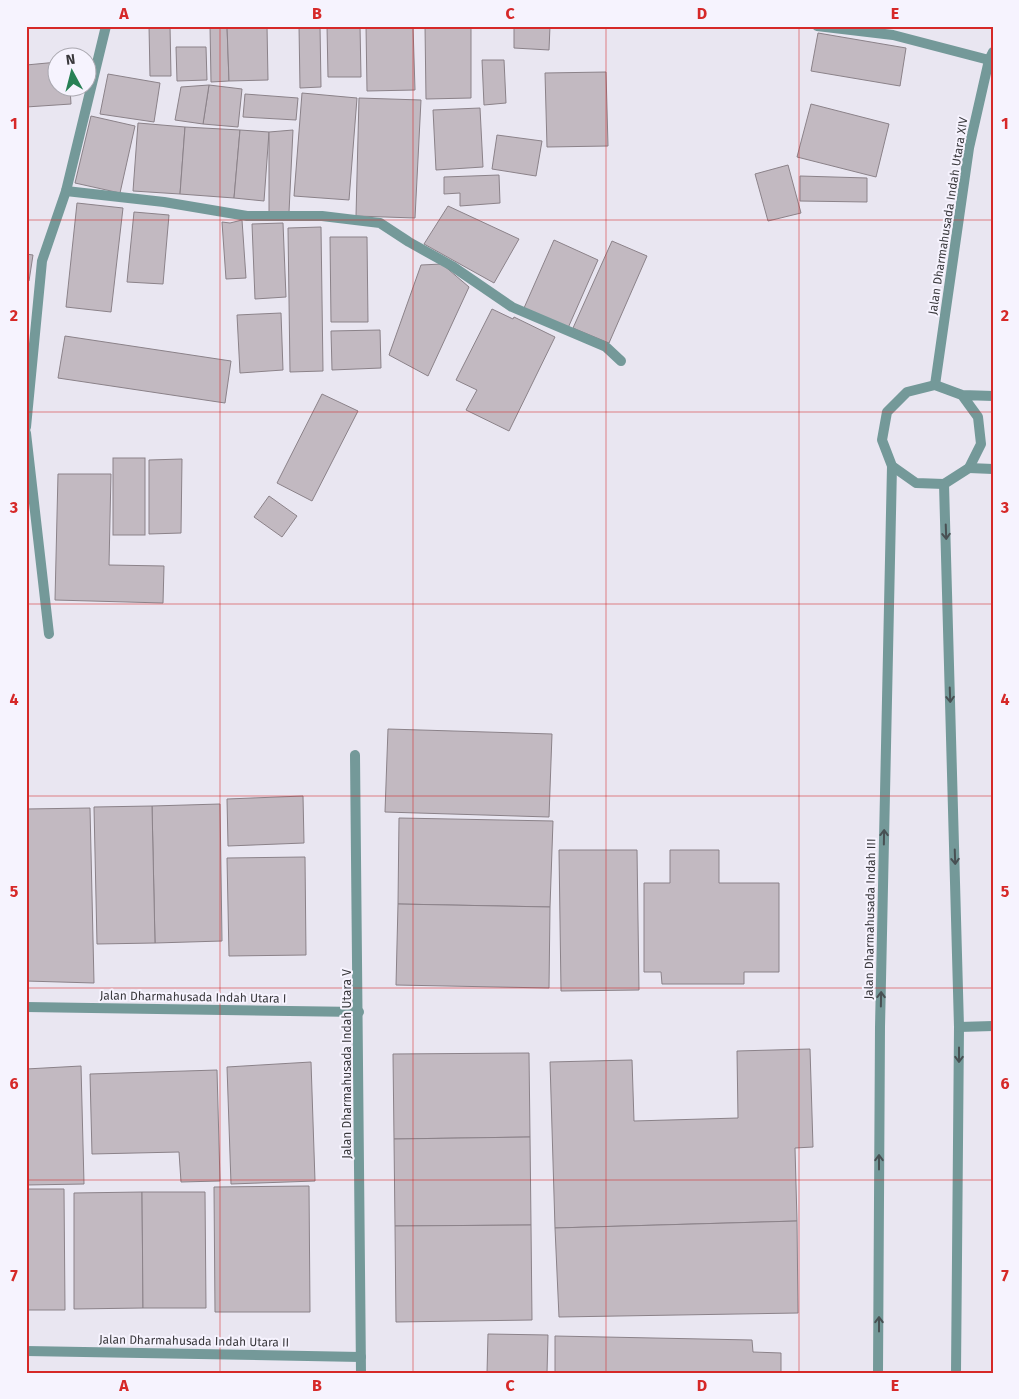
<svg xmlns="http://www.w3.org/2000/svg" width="1019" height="1399" font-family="'Fira Sans',sans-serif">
  <rect width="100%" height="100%" fill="#e9e6f1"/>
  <!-- building -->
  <g fill="#c2b9c1" stroke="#8b8289">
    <polygon points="149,26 170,26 171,76 150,76"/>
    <polygon points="210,26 227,26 229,81 211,82"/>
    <polygon points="227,26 267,26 268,80 229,81"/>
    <polygon points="299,26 320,26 321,87 300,88"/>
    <polygon points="327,26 360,26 361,77 328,77"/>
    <polygon points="366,26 413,26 415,90 367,91"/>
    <polygon points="425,26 471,26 471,98 426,99"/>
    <polygon points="514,26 550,26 549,50 514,48"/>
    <polygon points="818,33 906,48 900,86 811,71"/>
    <polygon points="176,47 206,47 207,80 177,81"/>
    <polygon points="482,60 504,60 506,103 484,105"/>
    <polygon points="58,62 58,88 70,88 71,104 26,107 26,65"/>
    <polygon points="606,72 608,146 547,147 545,73"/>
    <polygon points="108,74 160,83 154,122 100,114"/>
    <polygon points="209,85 242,89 238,127 203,124"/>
    <polygon points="209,85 203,124 175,120 181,87"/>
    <polygon points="302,93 357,98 349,200 294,196"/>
    <polygon points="245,94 298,98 296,120 243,117"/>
    <polygon points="359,98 421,100 415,218 356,216"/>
    <polygon points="811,104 889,124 876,177 797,157"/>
    <polygon points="480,108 483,167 436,170 433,110"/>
    <polygon points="91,116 135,126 120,193 75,183"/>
    <polygon points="138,123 185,127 180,194 133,191"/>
    <polygon points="185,127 240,130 234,198 180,194"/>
    <polygon points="240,130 269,132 264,201 234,198"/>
    <polygon points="293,130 289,212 269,212 269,132"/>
    <polygon points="497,135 542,141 536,176 492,169"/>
    <polygon points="788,165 801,213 768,221 755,174"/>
    <polygon points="499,175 500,203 460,206 460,193 444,194 444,177"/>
    <polygon points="800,176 867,178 867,202 800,201"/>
    <polygon points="77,203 123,208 111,312 66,307"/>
    <polygon points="448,206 519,239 494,283 424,244"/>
    <polygon points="134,212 169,215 163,284 127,282"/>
    <polygon points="242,220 246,278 226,279 222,222 230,223"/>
    <polygon points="283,223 286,297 255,299 252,224"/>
    <polygon points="321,227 323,371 290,372 288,228"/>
    <polygon points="330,237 367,237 368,322 331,322"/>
    <polygon points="554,240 598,260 568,328 524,308"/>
    <polygon points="612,241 647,256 609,343 573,328"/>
    <polygon points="26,254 33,255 29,281 26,281"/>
    <polygon points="442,264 469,287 428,376 389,355 421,265"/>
    <polygon points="492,309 513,319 514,317 555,337 509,431 466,410 477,390 456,380"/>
    <polygon points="281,313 283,370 240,373 237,315"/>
    <polygon points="380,330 381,368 332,370 331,331"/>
    <polygon points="65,336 231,361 225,403 58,378"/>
    <polygon points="322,394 358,411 312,501 277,483"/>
    <rect x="113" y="458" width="32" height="77"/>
    <polygon points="182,459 181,533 149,534 149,460"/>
    <polygon points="58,474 111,474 109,565 164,566 163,603 55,600"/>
    <polygon points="269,496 297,516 282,537 254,517"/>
    <polygon points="388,729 552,734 549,817 385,812"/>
    <polygon points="303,796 304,843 228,846 227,799"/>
    <polygon points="220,804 222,941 155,943 152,806"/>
    <polygon points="152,806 155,943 97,944 94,807"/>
    <polygon points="90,808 94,983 26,981 26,809"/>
    <polygon points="399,818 553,821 550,907 398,904"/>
    <polygon points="559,850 637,850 639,990 561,991"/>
    <polygon points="670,850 719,850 719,883 779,883 779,972 744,972 744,984 662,984 661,972 644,972 644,883 670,883"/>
    <polygon points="305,857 306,955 229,956 227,858"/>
    <polygon points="398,904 550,907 549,988 396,985"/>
    <polygon points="810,1049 813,1147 795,1148 797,1221 555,1228 550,1062 632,1060 634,1121 738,1118 737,1051"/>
    <polygon points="529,1053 530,1137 394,1139 393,1054"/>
    <polygon points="311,1062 315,1181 231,1184 227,1067"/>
    <polygon points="81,1066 84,1184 26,1185 26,1069"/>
    <polygon points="217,1070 220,1181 181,1182 179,1152 92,1154 90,1074"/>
    <polygon points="530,1137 531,1225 395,1226 394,1139"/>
    <polygon points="309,1186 310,1312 215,1312 214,1187"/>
    <polygon points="26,1189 64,1189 65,1310 26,1310"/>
    <polygon points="142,1192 143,1308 74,1309 74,1193"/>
    <polygon points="142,1192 205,1192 206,1308 143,1308"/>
    <polygon points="797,1221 798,1313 559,1317 555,1228"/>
    <polygon points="531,1225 532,1320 396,1322 395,1226"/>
    <polygon points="488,1334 548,1335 547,1373 487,1373"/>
    <polygon points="555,1336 752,1340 753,1352 781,1353 781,1373 555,1373"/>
  </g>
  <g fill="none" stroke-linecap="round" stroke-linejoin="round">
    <!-- street -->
    <g stroke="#749999" stroke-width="10">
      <polyline points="817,26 893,35 989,60"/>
      <polyline points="66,191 164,202 247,216 322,216 380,223 409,242 452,266 512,307 606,347 621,361"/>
      <polyline points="935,385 969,148 989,60 993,52"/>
      <polyline points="962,395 978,417 981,444 969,468 944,484 916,483 892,466 882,440 887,412 907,392 935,385 962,395 993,396"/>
      <polyline points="26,427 42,261 66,191 106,26"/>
      <polyline points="26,433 49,634"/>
      <polyline points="969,468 993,469"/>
      <polyline points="944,484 959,1027 956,1373"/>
      <polyline points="355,755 361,1373"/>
      <polyline points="26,1007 359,1012"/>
      <polyline points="959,1027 993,1026"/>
      <polyline points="26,1351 361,1357"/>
      <polyline points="878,1373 880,1027 892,466"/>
    </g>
  </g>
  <!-- one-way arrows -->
  <defs><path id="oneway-shaft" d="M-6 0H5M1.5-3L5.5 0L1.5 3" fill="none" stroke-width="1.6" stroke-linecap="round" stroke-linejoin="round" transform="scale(1.25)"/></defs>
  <g stroke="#485053">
    <use href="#oneway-shaft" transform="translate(946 532) rotate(88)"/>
    <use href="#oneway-shaft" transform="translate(950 695) rotate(88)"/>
    <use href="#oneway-shaft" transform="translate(884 837) rotate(-89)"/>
    <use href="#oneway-shaft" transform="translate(955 857) rotate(88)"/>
    <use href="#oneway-shaft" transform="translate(881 999) rotate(-89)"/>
    <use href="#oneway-shaft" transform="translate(959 1055) rotate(90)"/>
    <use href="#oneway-shaft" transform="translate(879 1162) rotate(-90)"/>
    <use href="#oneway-shaft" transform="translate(879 1324) rotate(-90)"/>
  </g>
  <!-- grid -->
  <path fill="none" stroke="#d62828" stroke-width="1" stroke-opacity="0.55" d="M 220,26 L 220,1373M 413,26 L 413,1373M 606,26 L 606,1373M 799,26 L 799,1373M 26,220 L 993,220M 26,412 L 993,412M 26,604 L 993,604M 26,796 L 993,796M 26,988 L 993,988M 26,1180 L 993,1180"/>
  <g text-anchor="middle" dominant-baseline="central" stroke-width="4" stroke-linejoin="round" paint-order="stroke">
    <!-- street labels -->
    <g font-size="12" fill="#39383c" stroke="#f6f3fe">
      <text transform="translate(948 216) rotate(-81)">Jalan Dharmahusada Indah Utara XIV</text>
      <text transform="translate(870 919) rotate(-89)">Jalan Dharmahusada Indah III</text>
      <text transform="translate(193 997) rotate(1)">Jalan Dharmahusada Indah Utara I</text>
      <text transform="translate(347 1064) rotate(-90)">Jalan Dharmahusada Indah Utara V</text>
      <text transform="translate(194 1341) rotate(1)">Jalan Dharmahusada Indah Utara II</text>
    </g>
  </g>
  <!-- border -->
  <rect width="1019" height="1399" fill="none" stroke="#f6f3fe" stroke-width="55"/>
  <!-- north arrow -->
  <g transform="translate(72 72) rotate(353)"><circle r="24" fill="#f6f3fe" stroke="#aaa8b0"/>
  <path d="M0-4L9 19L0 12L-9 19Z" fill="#278055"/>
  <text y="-8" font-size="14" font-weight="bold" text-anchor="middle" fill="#39383c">N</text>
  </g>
  <rect x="28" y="28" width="964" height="1344" fill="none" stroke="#d62828" stroke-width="2"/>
  <g font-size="16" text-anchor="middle" font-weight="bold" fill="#d62828">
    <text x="124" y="19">A</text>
    <text x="317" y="19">B</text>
    <text x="510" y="19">C</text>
    <text x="702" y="19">D</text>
    <text x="895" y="19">E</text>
    <text x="14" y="129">1</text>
    <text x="1005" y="129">1</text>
    <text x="14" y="321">2</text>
    <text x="1005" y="321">2</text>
    <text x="14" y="513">3</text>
    <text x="1005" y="513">3</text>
    <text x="14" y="705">4</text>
    <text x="1005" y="705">4</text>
    <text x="14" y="897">5</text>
    <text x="1005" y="897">5</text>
    <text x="14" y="1089">6</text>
    <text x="1005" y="1089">6</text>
    <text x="14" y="1281">7</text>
    <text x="1005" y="1281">7</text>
    <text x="124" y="1391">A</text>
    <text x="317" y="1391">B</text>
    <text x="510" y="1391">C</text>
    <text x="702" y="1391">D</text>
    <text x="895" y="1391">E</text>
  </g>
</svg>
